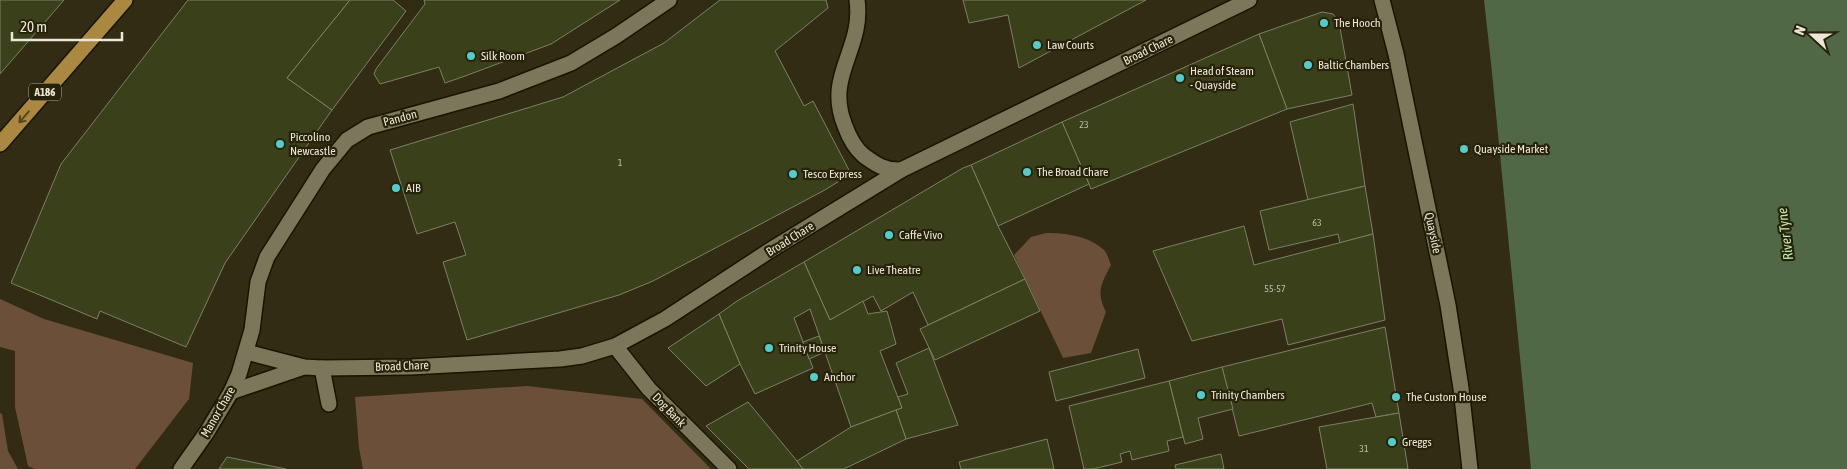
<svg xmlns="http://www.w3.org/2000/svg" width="1847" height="469" font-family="'Asap Condensed',sans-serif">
  <rect width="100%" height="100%" fill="#312c13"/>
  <!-- green -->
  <g fill="#6c4f38">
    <path d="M 1046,233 C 1066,233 1089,236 1104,250 C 1108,254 1109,261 1111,265 C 1101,284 1096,292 1106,312 L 1091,353 L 1063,358 L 1014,255 L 1031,237 Z"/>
    <polygon points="0,299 44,319 193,363 189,399 135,469 35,469 28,466 15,407 15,351 0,347"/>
    <polygon points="527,386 642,399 711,469 363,469 359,448 355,397"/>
    <polygon points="0,413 2,414 8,451 18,469 0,469"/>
  </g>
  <!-- water -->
  <polygon fill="#506846" points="1484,0 1847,0 1847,469 1531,469 1491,63"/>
  <!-- building -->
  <g fill="#3a411a" stroke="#7c8166">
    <polygon points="0,0 64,0 0,74"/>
    <polygon points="188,0 350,0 287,78 332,110 225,263 186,347 100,311 97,319 11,283 61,164"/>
    <polygon points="350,0 393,0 406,11 332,110 287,78"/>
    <polygon points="424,0 620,0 551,44 465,76 445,83 439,67 380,84 374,74 376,69 425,4"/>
    <polygon points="720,0 826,0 828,8 775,51 804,106 813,101 851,174 823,191 653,281 619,295 467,340 443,262 466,255 455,222 417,234 390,150 563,97 664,43"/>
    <polygon points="963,0 1146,0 1019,68 1008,15 969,23"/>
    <polygon points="1322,12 1333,14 1339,22 1352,95 1287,109 1259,34"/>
    <polygon points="1259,34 1287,109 1091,189 1062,122"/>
    <polygon points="1353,104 1365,186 1308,200 1290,122"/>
    <polygon points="1062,122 1089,184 998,226 971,165"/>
    <polygon points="971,165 998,226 1025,279 928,325 913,292 881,311 873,296 830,320 804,262 963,168"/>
    <polygon points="1365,186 1373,234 1340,243 1338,234 1269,250 1260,211"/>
    <polygon points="1244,226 1254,265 1373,234 1385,320 1288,345 1282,319 1192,341 1153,251"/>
    <polygon points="804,262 830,320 863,301 868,314 887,311 896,344 880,351 902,408 851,427 810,309 794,318 813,368 755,394 740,364 719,314 737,301"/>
    <polygon points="1025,279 1040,311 935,360 920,329"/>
    <polygon points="719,314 740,364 706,386 668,348"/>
    <polygon points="1385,327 1399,413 1376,417 1372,403 1239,436 1222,367"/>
    <polygon points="819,336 825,352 809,359 803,342"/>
    <polygon points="929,348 958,425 906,439 896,410 902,408 898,397 908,394 896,363"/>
    <polygon points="1138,349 1145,378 1056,401 1049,372"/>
    <polygon points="1222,367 1233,409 1198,418 1203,439 1185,444 1169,381"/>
    <polygon points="1169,381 1183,437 1167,441 1169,451 1132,460 1130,451 1120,454 1122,462 1093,469 1084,469 1069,406"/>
    <polygon points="748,402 797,461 803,469 749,469 706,426"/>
    <polygon points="896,410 906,439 844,469 803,469 797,461 851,427"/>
    <polygon points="1399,413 1408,469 1327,469 1319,427"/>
    <polygon points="1047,439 1054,469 961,469 959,462"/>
    <polygon points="1221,454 1224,469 1176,469 1175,465"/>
    <polygon points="227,457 286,469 219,469"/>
  </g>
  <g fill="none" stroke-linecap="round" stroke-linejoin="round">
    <defs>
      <g id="street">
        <path d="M 857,0 C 864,50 824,75 845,126 C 849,137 854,147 863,155 C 875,164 885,171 901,170"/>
        <polyline points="615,346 649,389 729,469"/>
        <polyline points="246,352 304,367 322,368 410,367 560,359 582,356 615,346 665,319 769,251 901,170 1249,0"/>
        <polyline points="322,368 329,404"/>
        <polyline points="231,392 304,367"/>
        <polyline points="181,469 207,432 231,392 239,374 252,330 258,282 267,257 323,169 347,140 368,127 499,91 571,63 616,36 669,0"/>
      </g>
      <polyline id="secondary" points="1382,0 1396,54 1448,305 1461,388 1470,469"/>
      <polyline id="primary" points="0,144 125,0"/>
    </defs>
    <!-- street casing -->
    <use href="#street" stroke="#191400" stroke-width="18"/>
    <!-- secondary casing -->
    <use href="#secondary" stroke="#191400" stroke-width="18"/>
    <!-- primary casing -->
    <use href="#primary" stroke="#191400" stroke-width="18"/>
    <!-- street -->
    <use href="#street" stroke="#7c775b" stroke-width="15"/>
    <!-- secondary -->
    <use href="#secondary" stroke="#7c775b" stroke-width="15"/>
    <!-- primary -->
    <use href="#primary" stroke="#aa883f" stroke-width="15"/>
  </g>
  <!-- one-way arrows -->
  <defs><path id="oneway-shaft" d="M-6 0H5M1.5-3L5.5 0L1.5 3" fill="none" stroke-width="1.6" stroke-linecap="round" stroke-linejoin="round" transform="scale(1.25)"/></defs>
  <use stroke="#55461c" href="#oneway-shaft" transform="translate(24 117) rotate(131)"/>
  <!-- markers -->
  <g fill="#53cdcb" stroke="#272209" stroke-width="2">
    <circle cx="1324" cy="23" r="5"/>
    <circle cx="1037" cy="45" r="5"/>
    <circle cx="471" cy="56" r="5"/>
    <circle cx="1308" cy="65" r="5"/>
    <circle cx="1180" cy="78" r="5"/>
    <circle cx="280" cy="144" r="5"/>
    <circle cx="1464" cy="149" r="5"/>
    <circle cx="1027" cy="172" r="5"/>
    <circle cx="793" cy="174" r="5"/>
    <circle cx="396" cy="188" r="5"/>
    <circle cx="889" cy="235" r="5"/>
    <circle cx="857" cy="270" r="5"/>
    <circle cx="769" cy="348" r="5"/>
    <circle cx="814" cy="377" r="5"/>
    <circle cx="1201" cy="395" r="5"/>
    <circle cx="1396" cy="397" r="5"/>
    <circle cx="1392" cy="442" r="5"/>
  </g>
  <g text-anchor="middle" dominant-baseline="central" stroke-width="4.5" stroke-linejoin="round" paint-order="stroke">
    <!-- number labels -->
    <g font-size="10" fill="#bebea8">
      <text x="1084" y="124">23</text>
      <text x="620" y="162">1</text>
      <text x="1317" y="222">63</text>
      <text x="1275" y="288">55-57</text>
      <text x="1364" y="448">31</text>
    </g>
    <!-- shield labels -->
    <rect fill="#272209" stroke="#b0ac9a" stroke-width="1" x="29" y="83.5" width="32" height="17" rx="4"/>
    <g font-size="11" font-weight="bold" fill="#eae7d8">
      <text x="45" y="92">A186</text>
    </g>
    <!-- poi labels -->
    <g font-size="12" fill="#eae7d8" stroke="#272209" text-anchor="start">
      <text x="1334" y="23">The Hooch</text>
      <text x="1047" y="45">Law Courts</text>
      <text x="481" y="56">Silk Room</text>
      <text x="1318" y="65">Baltic Chambers</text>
      <text x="1190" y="71">Head of Steam<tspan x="1190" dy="14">- Quayside</tspan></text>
      <text x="290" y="137">Piccolino<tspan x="290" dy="14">Newcastle</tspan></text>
      <text x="1474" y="149">Quayside Market</text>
      <text x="1037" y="172">The Broad Chare</text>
      <text x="803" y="174">Tesco Express</text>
      <text x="406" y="188">AIB</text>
      <text x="899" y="235">Caffe Vivo</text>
      <text x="867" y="270">Live Theatre</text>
      <text x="779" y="348">Trinity House</text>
      <text x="824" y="377">Anchor</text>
      <text x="1211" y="395">Trinity Chambers</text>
      <text x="1406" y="397">The Custom House</text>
      <text x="1402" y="442">Greggs</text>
    </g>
    <!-- street labels -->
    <g font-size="12" fill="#eae7d8" stroke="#272209">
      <text transform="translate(1148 50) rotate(-26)">Broad Chare</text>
      <text transform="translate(400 118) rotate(-15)">Pandon</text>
      <text transform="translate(1433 233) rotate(78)">Quayside</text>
      <text transform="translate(790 239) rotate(-32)">Broad Chare</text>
      <text transform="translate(402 366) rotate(-2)">Broad Chare</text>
      <text transform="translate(669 410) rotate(46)">Dog Bank</text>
      <text transform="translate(218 412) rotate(-60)">Manor Chare</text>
    </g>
    <!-- water labels -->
    <g font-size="14" font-style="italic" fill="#bde6ac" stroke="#272209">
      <text transform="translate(1785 234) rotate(-97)">River Tyne</text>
    </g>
  </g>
  <!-- north arrow -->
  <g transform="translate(1812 35) rotate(291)" stroke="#272209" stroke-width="4" paint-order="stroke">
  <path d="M0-4L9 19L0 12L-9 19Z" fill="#eae7d8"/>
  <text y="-8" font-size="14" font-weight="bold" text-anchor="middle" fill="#eae7d8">N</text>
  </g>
  <!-- scale -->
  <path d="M12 32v8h110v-8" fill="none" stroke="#eae7d8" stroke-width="2.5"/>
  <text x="20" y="32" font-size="15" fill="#eae7d8" stroke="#272209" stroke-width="4" paint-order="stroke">20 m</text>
</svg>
